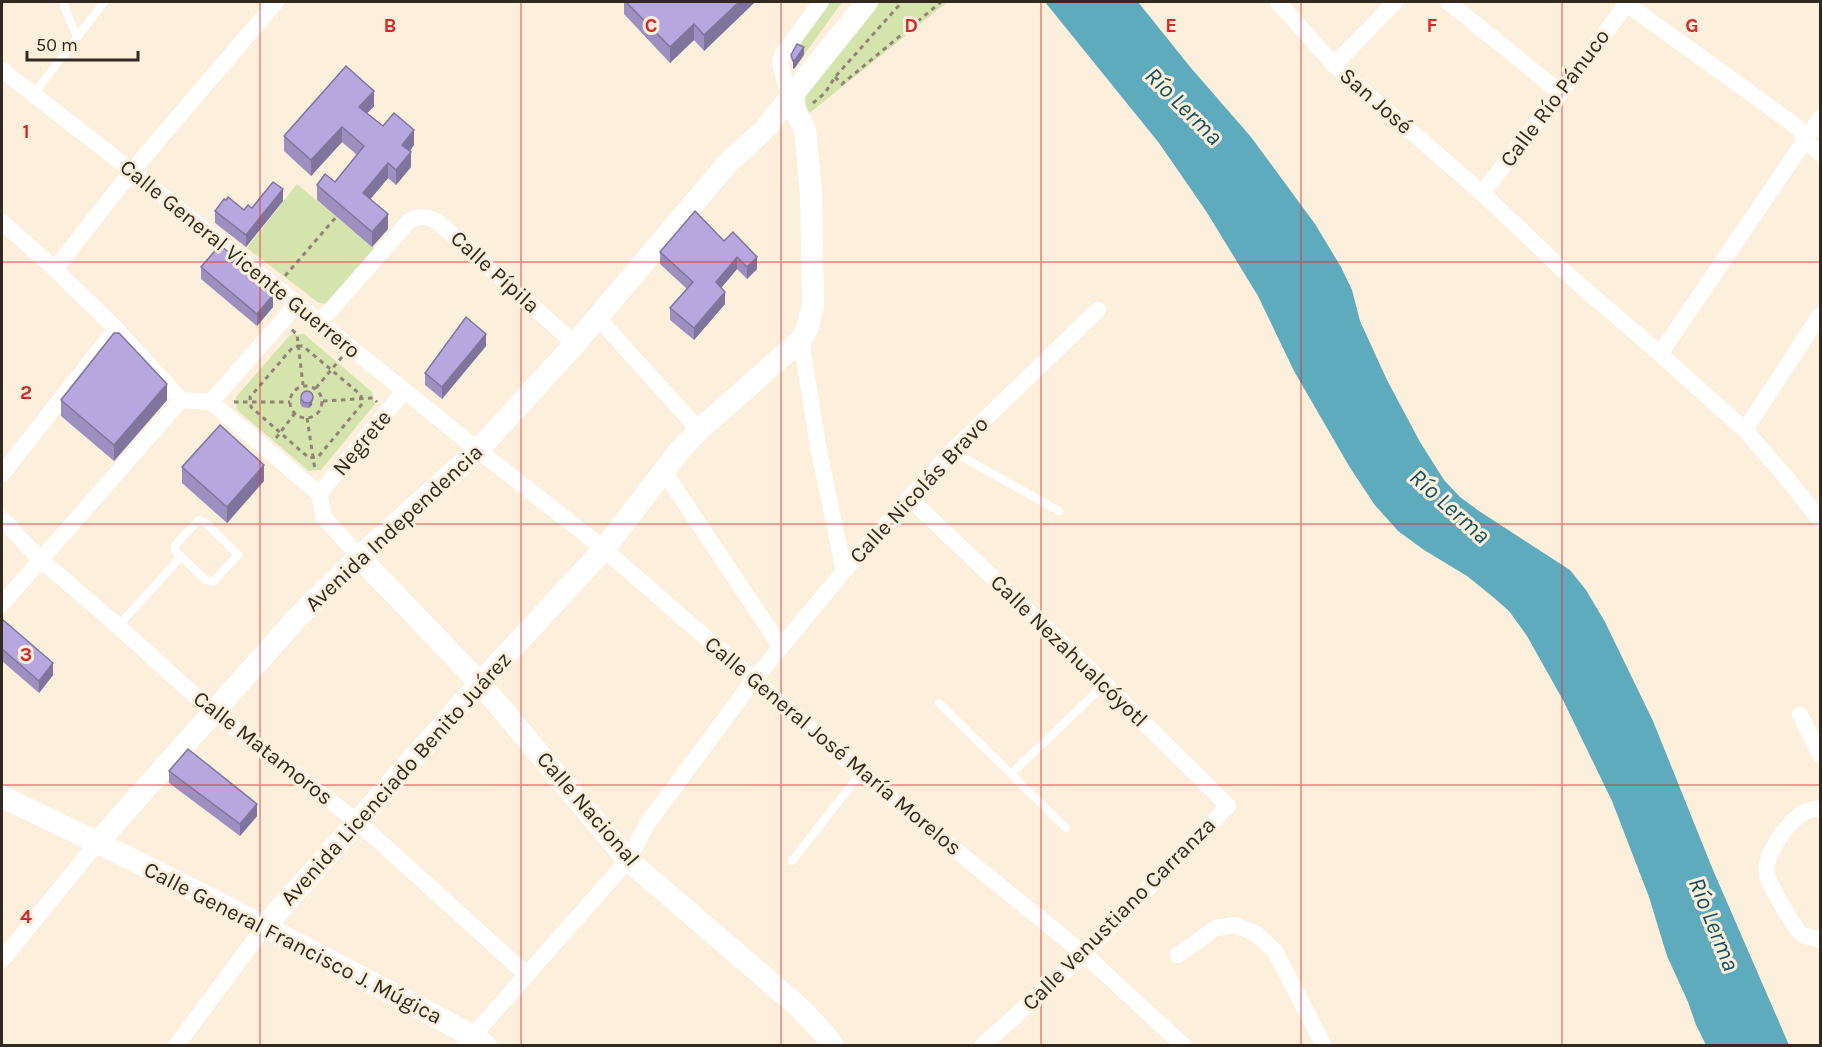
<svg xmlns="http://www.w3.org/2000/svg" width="1822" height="1047" font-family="Karla,sans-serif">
  <rect width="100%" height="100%" fill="#fcefdc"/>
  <!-- green -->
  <g fill="#d5e3ad">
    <polygon points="828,2 842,2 804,55 791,49"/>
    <polygon points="871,2 953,2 946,3 807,115 805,93"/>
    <polygon points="297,184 352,230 357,230 361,237 375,249 327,304 319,303 247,248"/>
    <polygon points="304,334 372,392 375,404 321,470 309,471 237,410 236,397 290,335"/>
  </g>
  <!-- water -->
  <polygon fill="#5fabbe" points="1045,2 1138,2 1191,68 1251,137 1315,224 1341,267 1352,290 1360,321 1387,380 1420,442 1444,480 1460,497 1479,511 1570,570 1586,590 1605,622 1653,721 1713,870 1789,1045 1706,1045 1696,1025 1688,1002 1667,956 1649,897 1612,801 1564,702 1527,636 1509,611 1493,597 1467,576 1424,550 1398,531 1374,504 1349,466 1294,371 1258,296 1206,211 1159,143"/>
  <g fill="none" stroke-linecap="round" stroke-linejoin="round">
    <!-- path -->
    <g stroke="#8f8475" stroke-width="3" stroke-dasharray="4.5 4.5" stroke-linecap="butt">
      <polyline points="835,77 842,84 941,2"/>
      <polyline points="813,103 825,93 835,77 902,2"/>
      <polyline points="285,276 337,216"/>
      <polyline points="292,330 297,334 303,385"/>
      <polygon points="298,346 303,346 361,395 362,404 318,457 309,458 251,407 250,397 293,347"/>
      <circle cx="306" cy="402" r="16"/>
      <polyline points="316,388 342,357"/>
      <polyline points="323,401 373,398 377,402"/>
      <polyline points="234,402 290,402"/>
      <polyline points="307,418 315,470"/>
      <polyline points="276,438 295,413"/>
    </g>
    <!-- lane -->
    <g stroke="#fff" stroke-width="8">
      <polyline points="64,2 64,6 77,37"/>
      <polyline points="33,95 104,2"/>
      <polyline points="952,451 1059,511"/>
      <polygon points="199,520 206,523 238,555 213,582 206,580 175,551 175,545"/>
      <polyline points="118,626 180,558"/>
      <polyline points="939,703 1011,774 1105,684"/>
      <polyline points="1011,774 1066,828"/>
      <polyline points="792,861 861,773"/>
    </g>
    <!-- street -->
    <g stroke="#fff" stroke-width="16">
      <polyline points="1278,2 1334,65 1482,193 1565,272 1660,354 1745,430 1785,476 1820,520"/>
      <polyline points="1448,2 1561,93"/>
      <polyline points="1624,2 1796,126 1801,132 1805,141 1820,153"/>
      <polyline points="1334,65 1395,2"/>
      <polyline points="2,70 132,171 478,450 604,549 861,773 1084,954 1184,1046"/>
      <polyline points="790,99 780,63 782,55 821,2"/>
      <polyline points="1482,193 1561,93 1628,2"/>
      <polyline points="2,222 55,269 116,329 181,400"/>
      <polyline points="55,269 132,171 276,2"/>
      <polyline points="597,317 699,430"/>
      <path d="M 320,322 L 409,221 C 420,215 426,216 438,222 L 575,344"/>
      <polyline points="801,340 818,446 844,571"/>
      <polyline points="1660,354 1820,118"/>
      <polyline points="181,400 211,402 310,486 319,494 324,517 359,557"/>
      <polyline points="211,402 297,304"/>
      <polyline points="1745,430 1820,315"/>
      <polyline points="663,470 781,647"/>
      <polyline points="2,474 116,329"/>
      <polyline points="319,494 404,391"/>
      <polyline points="909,498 1105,684 1228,806 1084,954 982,1046"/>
      <polyline points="2,519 40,559 118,626 213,712 358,822 527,975"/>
      <polyline points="2,604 181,400"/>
      <polyline points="1800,715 1820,755"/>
      <path d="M 1820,808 C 1815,809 1807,810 1803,813 C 1787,823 1763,856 1767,875 C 1770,885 1795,931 1803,935 C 1808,937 1815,938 1820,940"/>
      <polyline points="1178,955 1216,928 1234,925 1255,933 1275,951 1324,1046"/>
      <polyline points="2,960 98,842"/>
      <polyline points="176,1046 265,926"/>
      <polyline points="464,1046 628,860 647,824 753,681 844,571 952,451 1098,310"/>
    </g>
    <!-- secondary -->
    <g stroke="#fff" stroke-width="22">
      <polyline points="359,557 480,683 628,860 800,1008 827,1037 833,1046"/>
      <path d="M 2,797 C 161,871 317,954 473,1036 L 486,1046"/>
      <polyline points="98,842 298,617 359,557 478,450 575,344 727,164 765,129 867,2"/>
      <polyline points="265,926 480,683 604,549 680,450 699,430 801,340 807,329 813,305 811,192 805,130 790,99"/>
    </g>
  </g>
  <!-- wall -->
  <g fill="#9d90c0">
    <polygon points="624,2 755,2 704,51 694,40 670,63 624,14"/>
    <polygon points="374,106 367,113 383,126 414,145 410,151 411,167 396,185 388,178 370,199 388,229 372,247 317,200 317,185 335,182 357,155 342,142 311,176 284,151 284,136"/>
    <polygon points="283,201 246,247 215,223 215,211 244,210"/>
    <polygon points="724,241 757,269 747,279 737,269 721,288 725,304 694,340 670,320 670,308 687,289 660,264 660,252"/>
    <polygon points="201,267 273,307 257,326 201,279"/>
    <polygon points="486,346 442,399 425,385 425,373"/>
    <polygon points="300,399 312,405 309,408 302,407 300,403"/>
    <polygon points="61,400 167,400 114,461 61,416"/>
    <polygon points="182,467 264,481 227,523 182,483"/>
    <polygon points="2,619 53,675 39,693 2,661"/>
    <polygon points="169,771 257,816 240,836 169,783"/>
  </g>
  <!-- shaded-wall -->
  <g fill="#7f759c">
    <polygon points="739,2 755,2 704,51 704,35"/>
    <polygon points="694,24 694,40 670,63 670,47"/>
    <polygon points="804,47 804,55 795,68 793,69 793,61"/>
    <polygon points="374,91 374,106 359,122 359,107"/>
    <polygon points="342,127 342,142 311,176 311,160"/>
    <polygon points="414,130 414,145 402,160 402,145"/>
    <polygon points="411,152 411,167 396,185 396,170"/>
    <polygon points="388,163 388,178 363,208 363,193"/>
    <polygon points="283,189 283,201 246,247 246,235"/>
    <polygon points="388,214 388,229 372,247 372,232"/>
    <polygon points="737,257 737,269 716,294 716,282"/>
    <polygon points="757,257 757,269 747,279 747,267"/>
    <polygon points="725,292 725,304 694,340 694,328"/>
    <polygon points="273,295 273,307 257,326 257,314"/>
    <polygon points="486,334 486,346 442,399 442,387"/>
    <polygon points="167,384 167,400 114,461 114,445"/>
    <polygon points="313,395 312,405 309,408 309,404"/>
    <polygon points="264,465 264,481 227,523 227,507"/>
    <polygon points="53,663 53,675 39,693 39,681"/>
    <polygon points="257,804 257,816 240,836 240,824"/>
  </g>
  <!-- building -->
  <g fill="#b6a7df" stroke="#7f759c" stroke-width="1.5">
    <polygon points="626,2 739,2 704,35 694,24 670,47"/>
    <polygon points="797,44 804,47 795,60 793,61 791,55"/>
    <polygon points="346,66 374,91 359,107 383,126 394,113 414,130 402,145 411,152 396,170 388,163 363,193 388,214 372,232 317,185 325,174 335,182 364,146 342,127 311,160 284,136"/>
    <polygon points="273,182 283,189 246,235 215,211 224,199 226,200 228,197 244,210 248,205 252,208"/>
    <polygon points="695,211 724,241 733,232 757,257 747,267 737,257 716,282 725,292 694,328 670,308 693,282 660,252"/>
    <polygon points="220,245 272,289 273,295 257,314 201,267"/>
    <polygon points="466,317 486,334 442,387 425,373"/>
    <polygon points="114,333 119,333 167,384 114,445 61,400"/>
    <circle cx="307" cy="397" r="6"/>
    <polygon points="220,425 264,465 227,507 182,467"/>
    <polygon points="2,619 53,663 39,681 2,649"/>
    <polygon points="188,749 257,804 240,824 169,771"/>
  </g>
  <!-- grid -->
  <path fill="none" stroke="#d62828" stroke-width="1.5" stroke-opacity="0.55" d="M 260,2 L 260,1046M 521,2 L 521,1046M 781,2 L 781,1046M 1041,2 L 1041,1046M 1301,2 L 1301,1046M 1562,2 L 1562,1046M 2,262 L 1820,262M 2,524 L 1820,524M 2,785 L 1820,785"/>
  <g text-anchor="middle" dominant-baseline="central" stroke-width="6" stroke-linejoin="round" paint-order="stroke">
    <!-- street labels -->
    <g font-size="22" fill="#322a1e" stroke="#fcefdc">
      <text transform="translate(1555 98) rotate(-53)">Calle Río Pánuco</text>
      <text transform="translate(1376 101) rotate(41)">San José</text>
      <text transform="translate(240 259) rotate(39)">Calle General Vicente Guerrero</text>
      <text transform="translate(495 272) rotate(42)">Calle Pípila</text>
      <text transform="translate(362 443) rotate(-50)">Negrete</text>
      <text transform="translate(919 490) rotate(-47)">Calle Nicolás Bravo</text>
      <text transform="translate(394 528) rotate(-43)">Avenida Independencia</text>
      <text transform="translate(1069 651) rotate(44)">Calle Nezahualcóyotl</text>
      <text transform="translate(833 746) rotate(40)">Calle General José María Morelos</text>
      <text transform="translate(263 748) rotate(38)">Calle Matamoros</text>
      <text transform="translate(396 779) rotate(-48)">Avenida Licenciado Benito Juárez</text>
      <text transform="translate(588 809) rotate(49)">Calle Nacional</text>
      <text transform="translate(1119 914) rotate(-45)">Calle Venustiano Carranza</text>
      <text transform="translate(293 943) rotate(27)">Calle General Francisco J. Múgica</text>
    </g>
    <!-- water labels -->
    <g font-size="24" font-style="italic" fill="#105260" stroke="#fcefdc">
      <text transform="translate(1184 106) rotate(45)">Río Lerma</text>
      <text transform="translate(1450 506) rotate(42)">Río Lerma</text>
      <text transform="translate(1714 924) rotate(68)">Río Lerma</text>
    </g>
  </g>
  <g font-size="20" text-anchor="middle" font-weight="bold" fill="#d62828" stroke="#fcefdc" stroke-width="6" stroke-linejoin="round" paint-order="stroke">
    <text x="390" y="32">B</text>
    <text x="651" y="32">C</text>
    <text x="911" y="32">D</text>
    <text x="1171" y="32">E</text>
    <text x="1432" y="32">F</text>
    <text x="1692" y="32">G</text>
    <text x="26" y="138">1</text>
    <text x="26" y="399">2</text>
    <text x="26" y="661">3</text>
    <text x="26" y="923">4</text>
  </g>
  <!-- border -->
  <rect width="1822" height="1047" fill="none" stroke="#322a1e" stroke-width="6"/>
  <!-- scale -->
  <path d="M27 51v9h111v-9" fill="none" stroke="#322a1e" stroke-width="3"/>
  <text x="36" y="51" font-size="18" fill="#322a1e" stroke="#fcefdc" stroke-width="4.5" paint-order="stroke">50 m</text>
</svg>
